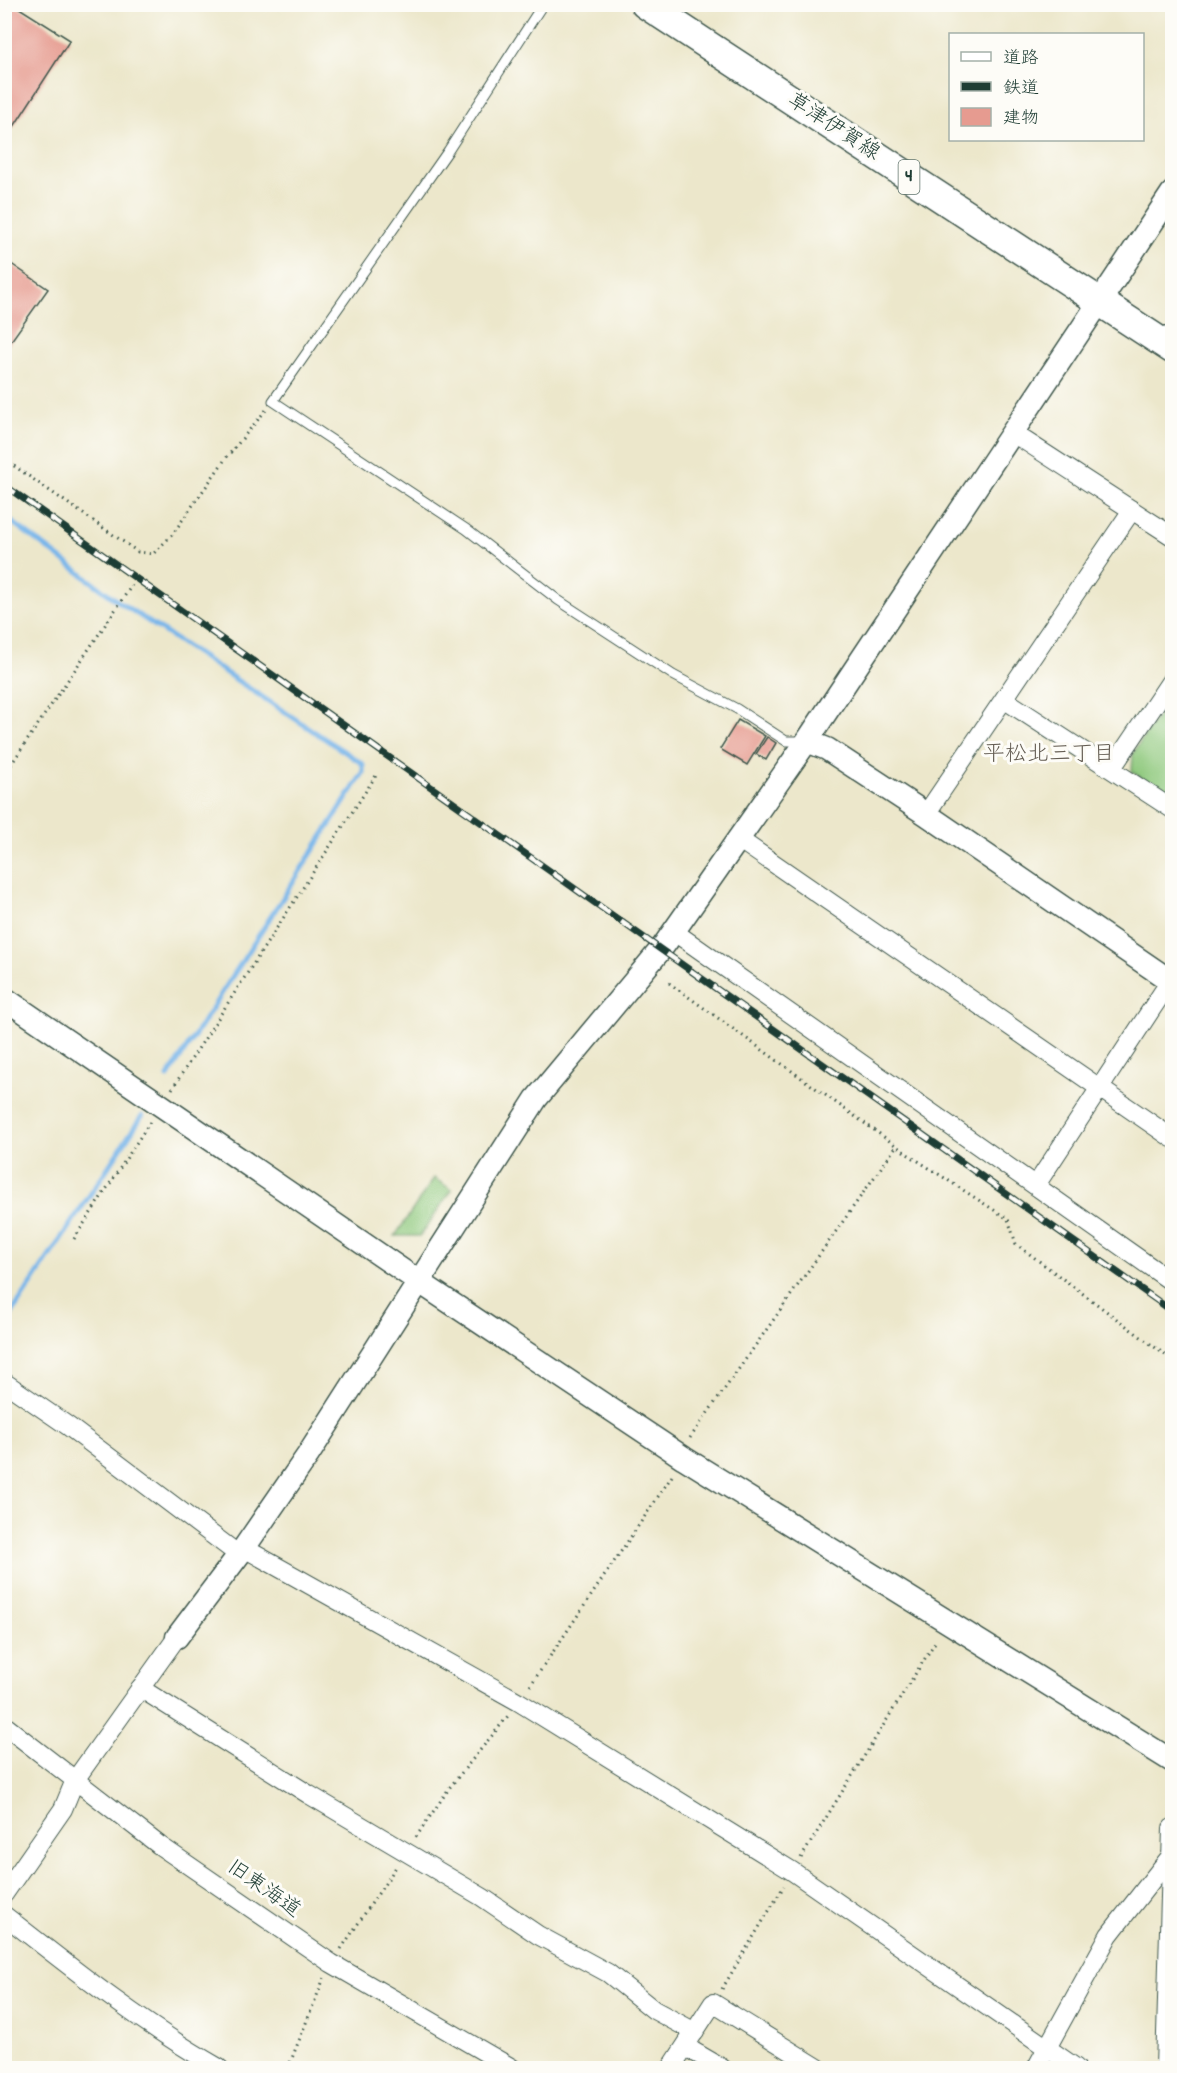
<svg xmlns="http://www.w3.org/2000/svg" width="1177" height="2073" font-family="Dekko,'Klee One',sans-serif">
  <rect width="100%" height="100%" fill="#fdfcf7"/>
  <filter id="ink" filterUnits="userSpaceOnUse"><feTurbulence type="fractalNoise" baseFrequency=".0167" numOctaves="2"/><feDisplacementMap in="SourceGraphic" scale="12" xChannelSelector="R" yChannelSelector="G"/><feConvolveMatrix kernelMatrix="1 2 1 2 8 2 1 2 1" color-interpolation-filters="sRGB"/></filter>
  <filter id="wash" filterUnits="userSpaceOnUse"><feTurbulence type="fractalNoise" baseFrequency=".008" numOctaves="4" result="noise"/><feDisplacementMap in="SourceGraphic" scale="24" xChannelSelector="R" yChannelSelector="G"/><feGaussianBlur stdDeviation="1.35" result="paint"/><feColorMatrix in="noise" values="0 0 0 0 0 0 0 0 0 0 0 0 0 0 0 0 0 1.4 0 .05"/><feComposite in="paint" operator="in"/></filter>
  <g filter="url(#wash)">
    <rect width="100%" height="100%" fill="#ece7cb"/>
    <!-- green -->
    <g fill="#8fc97e" stroke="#578359" stroke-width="1.5">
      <polygon points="1172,695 1172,798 1132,772 1133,753"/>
      <polygon points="434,1178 452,1190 420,1236 395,1236"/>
    </g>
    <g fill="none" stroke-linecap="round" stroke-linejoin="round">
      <!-- stream -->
      <g stroke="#77b5ea" stroke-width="5">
        <polyline points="4,516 119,602 363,764 363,773 168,1077"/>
        <polyline points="4,1325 142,1116"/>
      </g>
    </g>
    <g id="blocks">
      <!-- building -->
      <g fill="#e69b90">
        <polygon points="4,4 13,4 70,40 4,142"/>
        <polygon points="4,259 48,289 4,351"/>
        <polygon points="738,720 765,736 747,765 720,749"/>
        <polygon points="767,737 776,743 766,760 756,754"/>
      </g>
    </g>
  </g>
  <g filter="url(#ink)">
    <use href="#blocks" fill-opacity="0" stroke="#3e564b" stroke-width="1.5"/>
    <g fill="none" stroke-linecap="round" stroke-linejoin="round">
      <defs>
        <polyline id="service" points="543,4 448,151 273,401 466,529 558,600 673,675 737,709 786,741 805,741"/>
        <g id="minor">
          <polyline points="1013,433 1172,536"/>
          <polyline points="1005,700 1172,809"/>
          <polyline points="1112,768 1172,679"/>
          <polyline points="926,814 1132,510"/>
          <polyline points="737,838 1172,1138"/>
          <polyline points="673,931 1172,1282"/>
          <polyline points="1036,1185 1172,978"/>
          <polyline points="4,1382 68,1426 239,1555"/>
          <polyline points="244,1548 519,1702 792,1871 1076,2068"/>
          <polyline points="140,1688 308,1794 482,1897 538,1935 608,1973 654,2010 695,2032"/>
          <polyline points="4,1725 159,1845 331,1963 512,2068"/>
          <polyline points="4,1894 63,1809 75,1780 177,1637"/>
          <path d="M 4,1915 C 74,1970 142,2024 219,2068"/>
          <polyline points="686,2047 722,2068"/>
          <polyline points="671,2068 713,2003 818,2068"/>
          <polyline points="1036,2068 1109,1935 1170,1857"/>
          <polyline points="1165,2068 1172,1828"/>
        </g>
        <g id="tertiary">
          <polyline points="807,741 827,749 926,814 1172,982"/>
          <polyline points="4,998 421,1283 684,1458 1172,1761"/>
          <polyline points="177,1637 244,1548 308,1455 536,1099 662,948 807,741 1172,193"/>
        </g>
        <polyline id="primary" points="645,4 1172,349"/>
      </defs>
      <!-- service casing -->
      <use href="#service" stroke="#3e564b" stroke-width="11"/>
      <!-- minor casing -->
      <use href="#minor" stroke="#3e564b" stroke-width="20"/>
      <!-- tertiary casing -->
      <use href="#tertiary" stroke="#3e564b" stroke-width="25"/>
      <!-- primary casing -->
      <use href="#primary" stroke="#3e564b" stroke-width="31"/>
      <!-- path -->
      <g stroke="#3e564b" stroke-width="3" stroke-dasharray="1.5 4.5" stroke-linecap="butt">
        <polyline points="4,459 138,552 153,554 172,535 226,458 266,410"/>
        <polyline points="4,775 132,585"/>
        <polyline points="669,983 909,1155 1008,1219 1016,1244 1172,1360"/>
        <polyline points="172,1089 377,774"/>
        <polyline points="74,1239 150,1122"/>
        <polyline points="690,1438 897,1145"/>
        <polyline points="530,1686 672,1476"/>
        <polyline points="416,1837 450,1787 508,1716"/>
        <polyline points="801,1858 937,1639"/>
        <polyline points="341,1949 396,1867"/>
        <polyline points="722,1989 784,1886"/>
        <polyline points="288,2068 324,1978"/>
      </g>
      <!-- service -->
      <use href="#service" stroke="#fff" stroke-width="9"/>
      <!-- minor -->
      <use href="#minor" stroke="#fff" stroke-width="18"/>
      <!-- tertiary -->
      <use href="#tertiary" stroke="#fff" stroke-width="22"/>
      <!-- primary -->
      <use href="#primary" stroke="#fff" stroke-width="28"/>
      <defs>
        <polyline id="rail" points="4,485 1172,1311"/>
      </defs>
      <!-- rail casing -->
      <use href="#rail" stroke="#1f3d34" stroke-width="7"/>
      <!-- rail -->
      <use href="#rail" stroke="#fdfcf7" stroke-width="4.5" stroke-dasharray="14" stroke-linecap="butt"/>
    </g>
  </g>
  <g text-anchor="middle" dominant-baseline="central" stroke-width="6" stroke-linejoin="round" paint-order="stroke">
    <!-- shield labels -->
    <rect fill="#fdfcf7" stroke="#62766e" stroke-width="1.5" x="898.5" y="160" width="21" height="34" rx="4.5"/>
    <g font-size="20" font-weight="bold" fill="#1f3d34">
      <text x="909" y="177">4</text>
    </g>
    <!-- street labels -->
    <g font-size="21" fill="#1f3d34" stroke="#fdfcf7">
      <text transform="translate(833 128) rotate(33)">草津伊賀線</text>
      <text transform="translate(263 1890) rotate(35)">旧東海道</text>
    </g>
    <!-- neighbourhood labels -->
    <g font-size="22" fill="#655e54" stroke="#fdfcf7">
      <text x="1049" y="755">平松北三丁目</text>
    </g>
  </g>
  <!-- margin -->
  <rect width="1177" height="2073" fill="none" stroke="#fdfcf7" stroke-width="24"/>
  <!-- legend -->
  <rect x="949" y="33" width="195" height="108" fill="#fdfcf7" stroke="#a4b0a9" stroke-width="1.5"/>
  <rect x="961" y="52" width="30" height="9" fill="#ffffff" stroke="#a4b0a9" stroke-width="1.5"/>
  <text x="1003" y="63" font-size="18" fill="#1f3d34">道路</text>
  <rect x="961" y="82" width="30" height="9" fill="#1f3d34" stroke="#a4b0a9" stroke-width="1.5"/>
  <text x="1003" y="93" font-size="18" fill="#1f3d34">鉄道</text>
  <rect x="961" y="108" width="30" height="18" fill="#e69b90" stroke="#a4b0a9" stroke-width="1.5"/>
  <text x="1003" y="123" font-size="18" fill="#1f3d34">建物</text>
</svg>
